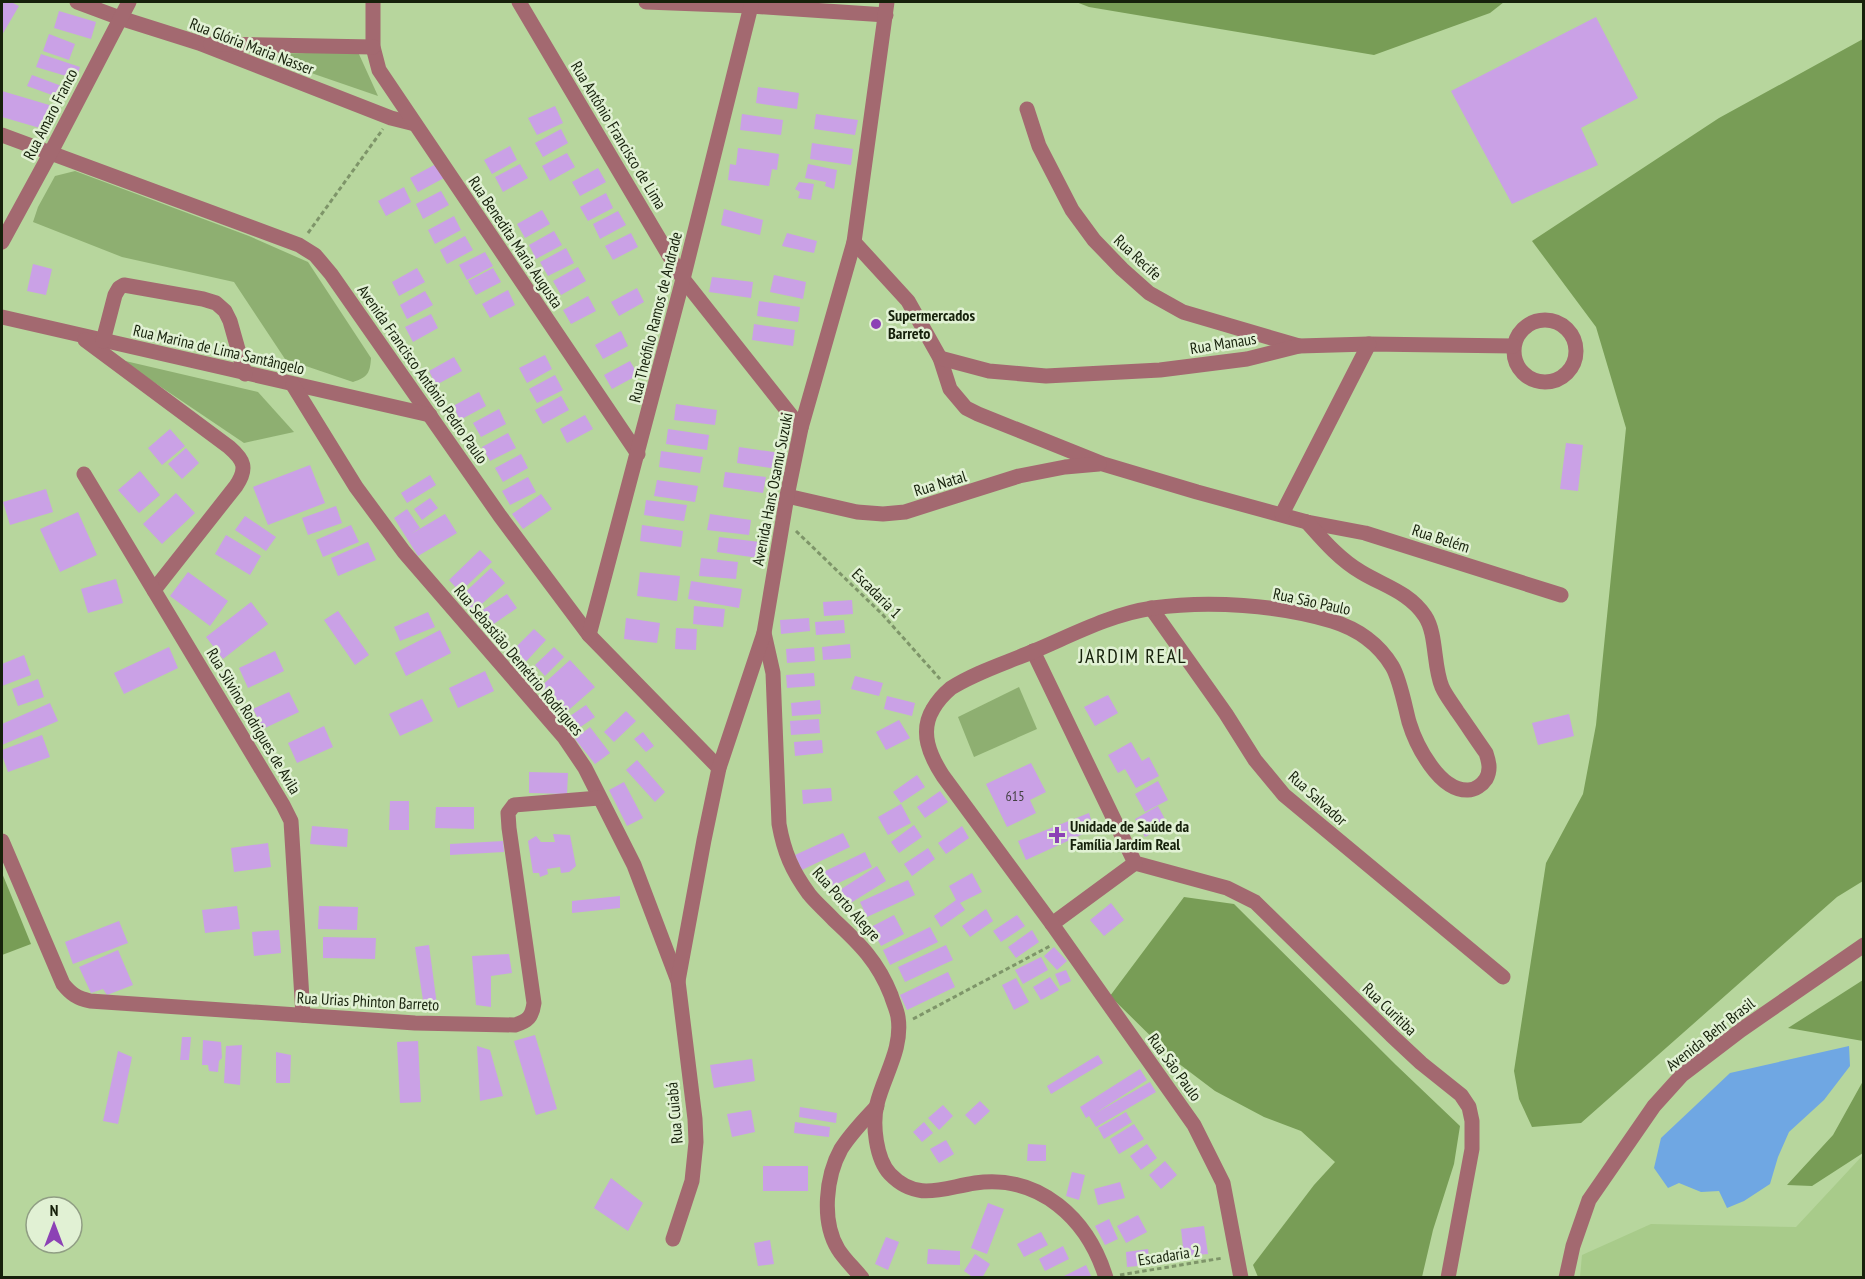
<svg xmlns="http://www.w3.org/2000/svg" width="1865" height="1279" font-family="'PT Sans Narrow',sans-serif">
  <rect width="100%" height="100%" fill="#b7d69d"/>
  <!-- built -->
  <polygon fill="#a8cb8a" points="1863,1155 1863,1277 1580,1277 1582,1255 1651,1224 1796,1227"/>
  <!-- green -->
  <g fill="#8eaf71">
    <polygon points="358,52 378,96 256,54"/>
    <path d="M 75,171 L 249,236 L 308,262 L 371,358 C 370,373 368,377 353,382 L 285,359 L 234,282 L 122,257 L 33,222 L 38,207 L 55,176 Z"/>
    <polygon points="121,360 258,392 294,432 244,443"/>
    <polygon points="1019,687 1037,729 974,757 958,717"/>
  </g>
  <!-- forest -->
  <g fill="#789d56">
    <polygon points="1076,2 1504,2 1490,13 1374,55 1089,7"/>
    <polygon points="1863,39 1863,881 1837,897 1581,1123 1532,1127 1519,1099 1514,1071 1546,863 1583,794 1596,725 1626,428 1596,327 1532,241 1719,118"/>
    <polygon points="2,873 31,944 2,955"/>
    <polygon points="1184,897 1234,904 1396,1065 1460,1126 1454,1164 1433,1230 1422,1277 1258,1277 1253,1265 1314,1185 1335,1162 1301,1131 1264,1117 1215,1091 1178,1063 1110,996"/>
    <polygon points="1863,980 1863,1041 1788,1028"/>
    <polygon points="1863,1081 1863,1153 1812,1186 1787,1185 1833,1135"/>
  </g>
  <!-- water -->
  <polygon fill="#6fa7e3" points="1849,1046 1850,1066 1824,1100 1789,1132 1778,1157 1770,1184 1744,1201 1727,1208 1719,1191 1701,1192 1679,1183 1668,1188 1654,1168 1661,1138 1730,1073"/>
  <!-- building -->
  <g fill="#caa1e6">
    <polygon points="3,2 11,2 19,6 2,35"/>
    <polygon points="59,11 96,22 91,39 54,28"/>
    <polygon points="1596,17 1638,98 1581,128 1598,165 1512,204 1451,91"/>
    <polygon points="49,34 75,44 69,60 43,51"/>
    <polygon points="41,54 80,67 76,79 36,67"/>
    <polygon points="32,75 67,88 63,99 27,86"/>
    <polygon points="758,87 799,93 797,109 756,103"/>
    <polygon points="2,91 56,107 50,131 2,117"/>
    <polygon points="555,106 563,123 537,135 528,118"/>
    <polygon points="742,114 783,120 781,135 740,130"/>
    <polygon points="816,114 858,120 855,135 814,129"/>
    <polygon points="561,129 568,143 543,157 535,143"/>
    <polygon points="812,143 853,149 851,165 810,159"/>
    <polygon points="510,146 517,160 492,174 484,160"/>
    <polygon points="738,148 779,154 777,170 772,169 769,186 728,180 730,164 736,165"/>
    <polygon points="567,153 575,167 550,181 542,166"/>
    <polygon points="436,164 444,178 418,192 410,178"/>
    <polygon points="520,164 528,178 503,192 495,177"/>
    <polygon points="808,164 837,170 834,189 825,186 826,182 805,178"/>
    <polygon points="598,168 606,182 580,196 572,182"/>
    <polygon points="799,182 814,184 811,200 798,198 800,192 795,189"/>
    <polygon points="404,187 411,202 386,216 378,201"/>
    <polygon points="441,191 449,205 423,219 416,204"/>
    <polygon points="606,193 613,208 588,221 580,207"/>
    <polygon points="724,209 763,220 760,235 721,225"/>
    <polygon points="542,210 550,224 525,238 517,224"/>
    <polygon points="618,211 626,225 600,239 593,224"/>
    <polygon points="454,216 461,230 435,244 428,230"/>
    <polygon points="554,231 562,245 536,259 529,245"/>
    <polygon points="631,233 638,247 613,260 605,246"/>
    <polygon points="787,233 817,241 814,253 782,246"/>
    <polygon points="465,236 473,250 447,264 440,250"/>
    <polygon points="566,248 574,263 548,276 540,262"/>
    <polygon points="485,252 493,266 467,280 459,265"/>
    <polygon points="33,264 52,269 46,295 27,291"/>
    <polygon points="578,267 586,281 561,295 553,281"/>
    <polygon points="417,268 425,282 399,296 392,282"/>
    <polygon points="493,268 501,282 476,295 468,281"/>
    <polygon points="774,275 806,282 803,299 770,292"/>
    <polygon points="712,277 753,282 751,298 709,292"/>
    <polygon points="637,288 644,302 619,316 611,302"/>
    <polygon points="508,290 515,305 490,318 482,304"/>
    <polygon points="425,291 433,305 407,319 400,305"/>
    <polygon points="588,296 596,311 571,324 563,310"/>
    <polygon points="759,301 800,307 798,322 757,316"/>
    <polygon points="431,314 438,328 413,342 405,327"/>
    <polygon points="754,324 795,330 793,346 752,340"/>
    <polygon points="621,331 628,346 603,359 595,345"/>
    <polygon points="545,355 552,369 527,383 519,368"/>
    <polygon points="454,357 462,371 436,385 429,371"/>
    <polygon points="630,361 638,375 612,389 604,375"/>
    <polygon points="555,375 563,390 537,403 529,389"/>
    <polygon points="479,392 486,406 460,420 453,406"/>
    <polygon points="561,396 569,410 543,424 535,410"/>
    <polygon points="676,404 717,410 715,425 674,420"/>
    <polygon points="499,409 506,424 481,437 473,423"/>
    <polygon points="585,415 593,429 567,443 560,429"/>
    <polygon points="170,429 185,446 162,465 148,448"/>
    <polygon points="668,429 709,435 707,450 666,444"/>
    <polygon points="508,433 516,448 490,461 482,447"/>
    <polygon points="1566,443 1583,445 1578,491 1560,489"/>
    <polygon points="739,447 780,453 778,469 737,463"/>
    <polygon points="186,448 199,463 182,479 168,464"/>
    <polygon points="661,451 703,457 700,473 659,467"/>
    <polygon points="521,454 528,468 503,482 495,468"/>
    <polygon points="310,465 325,503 268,525 253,487"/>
    <polygon points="140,471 160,495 139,513 118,490"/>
    <polygon points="725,472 766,477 763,493 723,487"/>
    <polygon points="430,475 436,485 407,503 401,493"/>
    <polygon points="528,477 536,492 510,505 502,491"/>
    <polygon points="657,480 698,486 695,502 654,496"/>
    <polygon points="46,489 53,512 10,525 3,502"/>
    <polygon points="176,493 195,513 162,544 143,524"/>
    <polygon points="541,494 552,509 523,529 512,514"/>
    <polygon points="430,498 438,508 422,520 414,509"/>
    <polygon points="646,500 687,505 684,521 644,515"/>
    <polygon points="336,506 342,523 308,535 302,518"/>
    <polygon points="407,509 420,528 411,534 445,514 457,533 418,556 394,518"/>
    <polygon points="78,512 97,555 60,572 40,529"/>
    <polygon points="710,514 751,520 749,535 707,530"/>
    <polygon points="245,516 276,537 266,551 235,530"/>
    <polygon points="351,525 359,542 323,557 316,540"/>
    <polygon points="642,525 683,531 681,547 640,541"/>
    <polygon points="226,535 261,556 250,575 215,554"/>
    <polygon points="719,537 760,542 758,558 717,552"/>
    <polygon points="368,542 376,560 338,576 331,558"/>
    <polygon points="480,550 492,562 460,592 449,580"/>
    <polygon points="701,558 738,562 736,579 699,576"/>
    <polygon points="491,568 505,583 473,612 460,597"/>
    <polygon points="188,572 228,601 210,626 170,596"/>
    <polygon points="640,572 680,576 677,601 637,596"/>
    <polygon points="116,579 123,603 88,613 81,589"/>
    <polygon points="691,581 742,589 739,608 688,599"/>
    <polygon points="507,594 517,608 488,628 478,613"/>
    <polygon points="852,600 853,614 824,616 823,602"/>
    <polygon points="251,602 268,624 223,659 206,637"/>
    <polygon points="694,606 725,609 723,627 693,624"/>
    <polygon points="338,611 369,655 355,665 324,620"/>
    <polygon points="428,612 435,627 400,641 394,627"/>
    <polygon points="626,618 660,623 657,643 624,639"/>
    <polygon points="809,618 810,631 781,634 780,620"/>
    <polygon points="844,620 845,633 816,635 815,622"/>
    <polygon points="676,628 697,629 696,650 675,649"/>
    <polygon points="534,629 546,640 521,667 508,655"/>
    <polygon points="440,630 451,653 406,676 395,653"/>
    <polygon points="850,644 851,658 823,660 822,647"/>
    <polygon points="169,647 178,668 124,694 114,673"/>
    <polygon points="554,647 564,657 545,676 535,665"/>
    <polygon points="814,647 815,661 787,663 786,649"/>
    <polygon points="275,651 284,671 248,688 239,668"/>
    <polygon points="24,655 31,675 2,686 2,664"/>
    <polygon points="570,660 595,687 563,715 539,688"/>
    <polygon points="485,671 494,691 458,708 449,688"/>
    <polygon points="814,673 815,686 787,688 786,675"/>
    <polygon points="855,676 883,683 879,696 851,689"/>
    <polygon points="38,679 44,697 18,706 12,689"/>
    <polygon points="289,692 299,712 263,729 253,709"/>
    <polygon points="1108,695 1118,713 1095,726 1084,707"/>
    <polygon points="887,696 915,703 912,716 884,709"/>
    <polygon points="422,699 433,721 400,736 389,714"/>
    <polygon points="820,700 821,714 792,716 791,703"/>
    <polygon points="50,703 58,721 2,745 2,724"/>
    <polygon points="586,705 595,717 579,728 570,716"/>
    <polygon points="626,711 636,721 614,742 604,732"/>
    <polygon points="1569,714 1574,736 1538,745 1532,723"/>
    <polygon points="819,719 820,733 791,735 790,721"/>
    <polygon points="899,720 910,738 886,750 876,732"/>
    <polygon points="324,726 333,747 297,763 288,743"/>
    <polygon points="590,727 610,753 595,764 575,739"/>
    <polygon points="643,732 654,746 646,752 634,739"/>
    <polygon points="42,735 50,757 8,772 2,755 2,750"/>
    <polygon points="822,740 823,753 795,756 794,742"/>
    <polygon points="1131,742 1142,761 1149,757 1159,776 1136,788 1125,769 1118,773 1108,755"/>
    <polygon points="637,760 665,792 655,802 626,770"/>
    <polygon points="1031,763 1046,792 1030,800 1036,813 1007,827 986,784"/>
    <polygon points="529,772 568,773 567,794 529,793"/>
    <polygon points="917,775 925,787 901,803 893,792"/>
    <polygon points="1158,781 1168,800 1145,812 1135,794"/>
    <polygon points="624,782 643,818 627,826 609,790"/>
    <polygon points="831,788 832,801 803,804 802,790"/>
    <polygon points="940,791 948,802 925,818 917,807"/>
    <polygon points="390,801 409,801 409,830 389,830"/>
    <polygon points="901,804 911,823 888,835 878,817"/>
    <polygon points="1158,806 1168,825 1145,837 1135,819"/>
    <polygon points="436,807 474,807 474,829 435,828"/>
    <polygon points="1089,813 1094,829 1026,860 1018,841"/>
    <polygon points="914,825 922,837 899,853 891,842"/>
    <polygon points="312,826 348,829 347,847 310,844"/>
    <polygon points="962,826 969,838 946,854 938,843"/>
    <polygon points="843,833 850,847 802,870 795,855"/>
    <polygon points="553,834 570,835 576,866 569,872 561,873 560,867 547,869 548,874 540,877 539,873 533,873 528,841 536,836 541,842 555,842"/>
    <polygon points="503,841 504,852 450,855 450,844"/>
    <polygon points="268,843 271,867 234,872 231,848"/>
    <polygon points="928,848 935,859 912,876 904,864"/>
    <polygon points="865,852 872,867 824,890 817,875"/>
    <polygon points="877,866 886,881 841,909 832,895"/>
    <polygon points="972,873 982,892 960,903 965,910 941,927 934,916 956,900 949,886"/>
    <polygon points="908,880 915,895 867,917 860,902"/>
    <polygon points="620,896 620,908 572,913 572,901"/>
    <polygon points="1111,903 1124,920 1104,936 1090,920"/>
    <polygon points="237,906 240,929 205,933 202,910"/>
    <polygon points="319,906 358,907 357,930 318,929"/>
    <polygon points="986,909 993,921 970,937 962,926"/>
    <polygon points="894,915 904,934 881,946 871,927"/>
    <polygon points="1017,915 1025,926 1001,942 993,931"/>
    <polygon points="119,921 128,943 73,964 65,942"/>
    <polygon points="930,927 938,942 890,965 883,950"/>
    <polygon points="279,930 281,953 254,956 252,932"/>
    <polygon points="1032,930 1039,942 1016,958 1008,947"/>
    <polygon points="323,937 376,938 375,959 323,958"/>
    <polygon points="429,945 437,1005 424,1007 415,947"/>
    <polygon points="946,945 953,960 905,982 898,967"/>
    <polygon points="1054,947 1067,961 1057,970 1044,956"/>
    <polygon points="118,950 133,985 107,995 103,989 91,993 79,967"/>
    <polygon points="509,954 512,973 491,976 491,1007 476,1005 472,956"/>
    <polygon points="1041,957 1048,970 1023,984 1015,970"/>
    <polygon points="1066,970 1071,981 1060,986 1055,974"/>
    <polygon points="948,972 955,987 907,1010 900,995"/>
    <polygon points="1050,977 1059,990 1041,1000 1033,987"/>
    <polygon points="1016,978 1029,1002 1014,1010 1002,985"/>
    <polygon points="535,1035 557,1109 536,1115 514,1041"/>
    <polygon points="182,1037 191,1037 189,1060 180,1060"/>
    <polygon points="203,1040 221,1042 222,1058 219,1061 218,1072 209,1071 208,1065 202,1065"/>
    <polygon points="418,1041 421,1102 400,1103 397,1042"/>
    <polygon points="242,1045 240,1085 224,1083 226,1046"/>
    <polygon points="477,1046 490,1050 503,1096 480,1101"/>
    <polygon points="118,1051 132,1057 118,1124 103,1121"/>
    <polygon points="276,1052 291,1055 290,1083 276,1083"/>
    <polygon points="1098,1055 1103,1063 1051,1094 1047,1086"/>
    <polygon points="752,1059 755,1081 714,1088 710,1065"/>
    <polygon points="1140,1069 1147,1080 1094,1114 1150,1082 1156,1092 1096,1127 1089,1116 1086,1118 1080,1107"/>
    <polygon points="980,1101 990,1111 975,1125 965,1115"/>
    <polygon points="943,1105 953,1116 939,1130 928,1118"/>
    <polygon points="800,1107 837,1113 836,1123 799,1117"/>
    <polygon points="751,1110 755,1132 732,1137 727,1114"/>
    <polygon points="1126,1112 1132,1122 1104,1139 1098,1128"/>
    <polygon points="795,1122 830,1127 829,1137 794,1133"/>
    <polygon points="924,1122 933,1133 922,1142 913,1132"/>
    <polygon points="1134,1124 1144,1139 1119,1154 1110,1139"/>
    <polygon points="946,1140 954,1154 939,1163 930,1149"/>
    <polygon points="1028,1144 1046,1145 1046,1161 1027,1161"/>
    <polygon points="1147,1144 1157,1158 1141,1170 1130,1156"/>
    <polygon points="1165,1161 1177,1175 1161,1189 1149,1175"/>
    <rect x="763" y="1166" width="45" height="25"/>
    <polygon points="1072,1172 1085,1175 1079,1200 1066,1196"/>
    <polygon points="611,1178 643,1203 628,1231 594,1208"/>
    <polygon points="1120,1182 1125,1198 1098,1205 1094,1189"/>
    <polygon points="988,1203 1004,1209 987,1254 971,1248"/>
    <polygon points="1138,1215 1147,1232 1126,1243 1117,1226"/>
    <polygon points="1109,1219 1118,1239 1105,1245 1095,1226"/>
    <polygon points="1204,1226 1208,1254 1184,1256 1181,1229"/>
    <polygon points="1041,1232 1048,1245 1024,1257 1017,1244"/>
    <polygon points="886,1237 899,1242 888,1270 875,1264"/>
    <polygon points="770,1240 774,1264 758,1266 754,1243"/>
    <polygon points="1063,1246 1069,1259 1045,1271 1039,1259"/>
    <polygon points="928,1249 960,1251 960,1265 927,1264"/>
    <polygon points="1148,1249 1150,1265 1127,1267 1126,1252"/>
    <polygon points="975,1254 990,1264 982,1278 974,1278 964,1271"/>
    <polygon points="1086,1265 1092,1278 1060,1278"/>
  </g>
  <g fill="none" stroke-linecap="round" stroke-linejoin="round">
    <!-- path -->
    <g stroke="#7e9569" stroke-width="3" stroke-dasharray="4.5 3" stroke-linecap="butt">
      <polyline points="308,233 383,129"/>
      <polyline points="796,531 882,614 940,679"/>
      <polyline points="913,1019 1050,946"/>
      <polyline points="1120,1275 1223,1258"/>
    </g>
    <!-- minor -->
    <g stroke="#a36970" stroke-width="15">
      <polyline points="77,2 120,18 199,43 391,118 415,124"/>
      <polyline points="373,2 373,47 379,70 638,454"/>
      <polyline points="519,2 683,279 801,428"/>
      <polyline points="646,2 751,6 886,15"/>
      <polyline points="211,44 373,47"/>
      <polyline points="1027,109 1039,146 1072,210 1094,240 1122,269 1149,293 1183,312 1299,346"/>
      <polyline points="2,135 299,245 315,255 331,274 500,516 589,635 719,768"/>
      <polyline points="2,242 50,154 129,2"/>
      <polyline points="854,242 908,301 940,358 950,389 966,408 978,414 1103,464 1197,492 1307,522 1365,533 1561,595"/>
      <polyline points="2,317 430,415"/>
      <circle cx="1545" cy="351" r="31"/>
      <path d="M 85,340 L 229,447 C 244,460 248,468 236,486 L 154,590"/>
      <polyline points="103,341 115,295 119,288 124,285 203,299 216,303 225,311 230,321 245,374"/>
      <polyline points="940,358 989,371 1046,376 1160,370 1247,359 1299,346 1369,344 1513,346"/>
      <polyline points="293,385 356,487 404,552 564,737 585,768 634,865 678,981 695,1119 696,1142 692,1181 673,1239"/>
      <polyline points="84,474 283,805 291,821 303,1015"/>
      <polyline points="787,496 857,512 883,514 905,512 1019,476 1065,467 1099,464"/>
      <polyline points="1282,514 1369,344"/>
      <polyline points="1151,608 1226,714 1255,760 1284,795 1503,977"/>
      <path d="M 764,633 L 773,673 L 779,824 C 784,852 792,871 809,894 C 816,903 826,911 834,920 C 860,944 878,962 891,995 C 893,1002 897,1010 898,1017 C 903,1049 884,1075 877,1104 C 872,1124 876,1159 890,1174 C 917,1202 942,1188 975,1183 C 1040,1174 1088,1219 1106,1278"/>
      <polyline points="589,635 683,279 751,6"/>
      <polyline points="1033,651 1135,863 1227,888 1255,902 1391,1035 1421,1063 1461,1095 1469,1107 1472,1121 1472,1149 1448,1278"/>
      <path d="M 2,841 L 63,984 C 71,994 77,998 90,1001 L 415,1023 L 515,1025 C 528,1021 532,1017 534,1003 L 509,828 L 508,813 L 514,805 L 599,798"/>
      <polyline points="1052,924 1135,863"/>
      <polyline points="678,981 704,840 719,768 764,633 787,496 801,428 854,242 887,2"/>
      <path d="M 862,1278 C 854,1268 844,1259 838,1249 C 821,1221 826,1176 841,1149 C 851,1133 864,1120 877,1106"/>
      <path d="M 1241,1278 L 1223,1183 L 1194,1125 L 1052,924 L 943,776 C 930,756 919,732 933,709 C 937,702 945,693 951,688 C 976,672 1006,663 1034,651 C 1072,635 1111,614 1153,608 C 1209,600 1278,605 1332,621 C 1358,629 1378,643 1392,666 C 1400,679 1405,707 1409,722 C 1416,745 1439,791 1468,790 C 1475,790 1482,785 1486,779 C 1491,770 1489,762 1486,753 C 1476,739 1467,725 1457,711 C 1452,703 1446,696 1442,687 C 1433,666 1437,634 1425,616 C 1409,592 1384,586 1361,572 C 1339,559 1323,540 1307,522"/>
      <polyline points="1566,1278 1573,1246 1589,1200 1654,1106 1682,1075 1741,1030 1864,945"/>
    </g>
  </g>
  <!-- markers -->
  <g fill="#8c42b5" stroke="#e1f1d4" stroke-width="2">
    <circle cx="876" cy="324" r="6"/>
    <path d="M1054 826h6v6h6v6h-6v6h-6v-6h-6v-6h6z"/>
  </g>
  <g text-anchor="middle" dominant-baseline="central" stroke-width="5" stroke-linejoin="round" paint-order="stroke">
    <!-- number labels -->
    <g font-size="14" fill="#434142">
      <text x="1015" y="796">615</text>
    </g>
    <!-- street labels -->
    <g font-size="16" fill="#16210b" stroke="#e1f1d4">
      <text transform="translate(252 46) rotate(21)">Rua Glória Maria Nasser</text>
      <text transform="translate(50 114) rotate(-63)">Rua Amaro Franco</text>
      <text transform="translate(619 135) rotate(59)">Rua Antônio Francisco de Lima</text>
      <text transform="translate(516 242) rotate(56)">Rua Benedita Maria Augusta</text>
      <text transform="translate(1138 257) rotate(43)">Rua Recife</text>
      <text transform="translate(655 317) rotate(-76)">Rua Theófilo Ramos de Andrade</text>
      <text transform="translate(1223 343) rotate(-9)">Rua Manaus</text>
      <text transform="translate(219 349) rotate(13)">Rua Marina de Lima Santângelo</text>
      <text transform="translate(423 374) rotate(55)">Avenida Francisco Antônio Pedro Paulo</text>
      <text transform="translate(940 483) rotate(-17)">Rua Natal</text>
      <text transform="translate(772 489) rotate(-79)">Avenida Hans Osamu Suzuki</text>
      <text transform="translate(1441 538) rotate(18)">Rua Belém</text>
      <text transform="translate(877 593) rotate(45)">Escadaria 1</text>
      <text transform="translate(1312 601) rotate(12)">Rua São Paulo</text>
      <text transform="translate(519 660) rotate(50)">Rua Sebastião Demétrio Rodrigues</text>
      <text transform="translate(254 721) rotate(59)">Rua Silvino Rodrigues de Avila</text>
      <text transform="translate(1318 798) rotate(42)">Rua Salvador</text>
      <text transform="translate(847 904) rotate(48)">Rua Porto Alegre</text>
      <text transform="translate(368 1001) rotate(3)">Rua Urias Phinton Barreto</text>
      <text transform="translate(1390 1009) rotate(44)">Rua Curitiba</text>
      <text transform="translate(1710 1034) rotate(-38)">Avenida Behr Brasil</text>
      <text transform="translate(1175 1067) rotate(54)">Rua São Paulo</text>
      <text transform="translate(674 1113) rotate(-95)">Rua Cuiabá</text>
      <text transform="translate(1169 1255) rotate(-9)">Escadaria 2</text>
    </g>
    <!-- poi labels -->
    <g font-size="16" font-weight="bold" fill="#16210b" stroke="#e1f1d4" text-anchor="start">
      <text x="888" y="315">Supermercados<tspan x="888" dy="18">Barreto</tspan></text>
      <text x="1070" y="826">Unidade de Saúde da<tspan x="1070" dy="18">Família Jardim Real</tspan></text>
    </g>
    <!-- quarter labels -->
    <g font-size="20" letter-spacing="1.5" fill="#16210b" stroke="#e1f1d4">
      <text x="1133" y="656">JARDIM REAL</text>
    </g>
  </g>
  <!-- border -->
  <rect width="1865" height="1279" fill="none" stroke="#16210b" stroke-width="6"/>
  <!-- north arrow -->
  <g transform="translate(54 1225)"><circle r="28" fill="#e1f1d4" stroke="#909e84" stroke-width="1.5"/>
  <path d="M0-4.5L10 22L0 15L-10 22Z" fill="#8c42b5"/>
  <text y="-9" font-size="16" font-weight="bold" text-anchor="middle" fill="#16210b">N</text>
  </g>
</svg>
